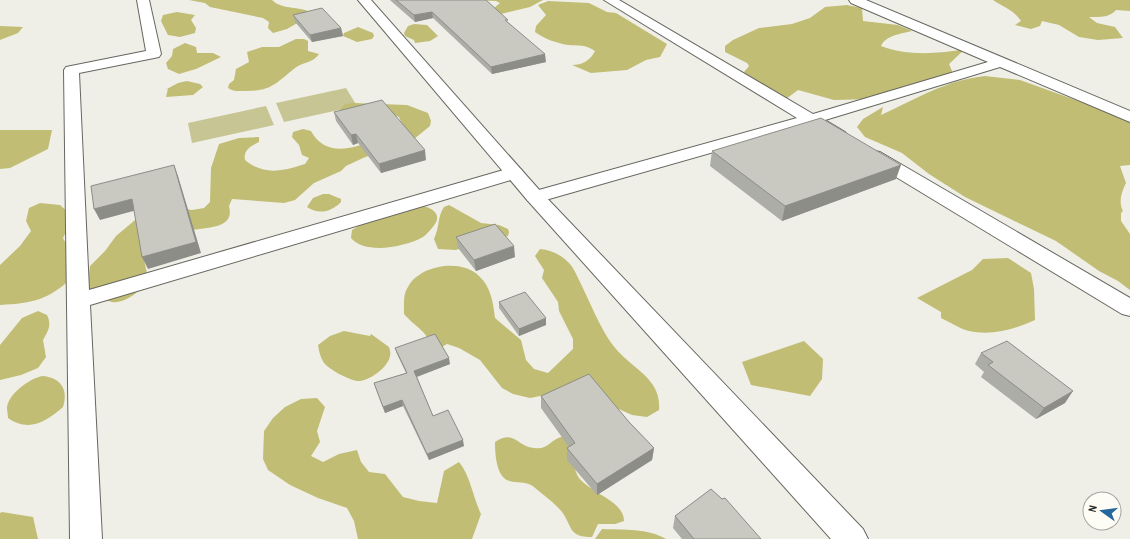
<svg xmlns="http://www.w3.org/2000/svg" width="1130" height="539" font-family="'Archivo Narrow',sans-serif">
  <rect width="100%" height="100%" fill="#efefe8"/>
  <!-- green -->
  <g fill="#c8c594">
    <polygon points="346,88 357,106 284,122 276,103"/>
    <polygon points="266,106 274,125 192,143 188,123"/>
  </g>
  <!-- forest -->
  <g fill="#c1bd74">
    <path d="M 189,0 L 272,0 C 283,11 301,5 313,14 L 287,29 L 273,33 L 268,28 L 269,22 L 263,18 L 210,7 L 205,3 Z"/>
    <polygon points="469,0 543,0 530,7 501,14 494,8 500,3 496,1"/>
    <path d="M 993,0 L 1130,0 L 1130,11 L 1116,10 C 1109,18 1099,17 1089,17 L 1097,23 L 1115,27 L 1123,38 L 1098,40 L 1079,37 L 1059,25 L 1042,21 L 1040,26 L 1031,29 L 1015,25 L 1021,21 C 1014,10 1003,7 993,0 Z"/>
    <path d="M 548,1 L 589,3 L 607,12 L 616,13 L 667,44 L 660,57 L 646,60 L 627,70 L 591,73 L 572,65 C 582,65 590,61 595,51 C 584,44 580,46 568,45 C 556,43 545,39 535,32 L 536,26 L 546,15 L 538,5 Z"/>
    <path d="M 847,5 L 862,8 L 863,21 L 898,25 L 912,31 C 901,34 886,35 881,46 C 906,56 938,54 965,49 L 949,64 L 952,71 L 952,82 L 918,87 L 874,99 L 834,100 L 798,90 L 778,105 L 749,81 L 744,72 L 749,66 L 747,63 L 725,52 L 725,46 L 733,40 L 759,28 L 792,24 L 810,18 L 825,7 Z"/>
    <polygon points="177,12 195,15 191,20 196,28 195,33 180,37 168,35 161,21 163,15"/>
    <polygon points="414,24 427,25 438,36 430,41 415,43 414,40 405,36 404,33 408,26"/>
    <polygon points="0,26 23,27 18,33 0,40"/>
    <polygon points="358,27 373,33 374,36 372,39 357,42 343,36 344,33"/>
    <path d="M 296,39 L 304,39 L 308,41 L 308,51 L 319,54 C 313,63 303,62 295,68 C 276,83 272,91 246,91 C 239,91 233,92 228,88 L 229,84 L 234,80 L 236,69 L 249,62 L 247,52 L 262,47 L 279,47 Z"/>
    <polygon points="185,43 196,47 197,53 213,53 221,57 196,69 179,74 168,69 166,63 172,56 173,49"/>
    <path d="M 985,76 L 1020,80 L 1095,107 L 1130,123 L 1130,165 L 1120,166 L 1126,183 C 1122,191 1118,202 1123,211 L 1121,213 L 1121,221 L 1130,234 L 1130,290 L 1118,281 L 1099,271 L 1056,241 L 965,197 L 929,174 L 902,153 L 865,137 L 857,127 L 863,119 L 883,107 L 881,115 C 916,99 946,80 985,76 Z"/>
    <polygon points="187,81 200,84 203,87 193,95 166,97 168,89 165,90 178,83"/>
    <path d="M 354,103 L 407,105 L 428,113 L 431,121 L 430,126 L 414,139 L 363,158 L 346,166 L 341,171 L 314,183 L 295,200 L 284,203 L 232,199 L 229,206 C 236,232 200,226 185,232 C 172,238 156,252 144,260 C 145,265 147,271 147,276 C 145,289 126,304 112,302 C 106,301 100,297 94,295 L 91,289 L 87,291 L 90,266 L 105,251 L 116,236 L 141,215 L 163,206 L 192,210 L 204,208 L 210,202 L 211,168 L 219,144 L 239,138 L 259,137 L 259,142 C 251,146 243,150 245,160 C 264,176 283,171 305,164 L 309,158 L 302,155 L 299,145 L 292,137 L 293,132 L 303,129 L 311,131 C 330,167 377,139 403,126 L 399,117 L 387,112 L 338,112 L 345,104 Z"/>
    <polygon points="0,130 52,130 48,149 10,168 0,169"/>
    <path d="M 323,194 L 329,194 L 341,199 L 341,202 C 331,212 319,215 307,207 L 313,198 Z"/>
    <path d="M 40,203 L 60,205 L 69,213 L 70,224 L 63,238 L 75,261 L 73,277 C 48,300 34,303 0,305 L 0,265 L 20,246 L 31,231 L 26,221 L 29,208 Z"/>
    <path d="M 415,204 C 429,206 446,213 432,228 C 429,231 426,235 423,237 C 405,247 365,255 351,238 L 352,230 L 380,213 Z"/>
    <path d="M 449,205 L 481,223 L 499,225 L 508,229 L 509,232 L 508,236 L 472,244 L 456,250 L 438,249 L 434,239 C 440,226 437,218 444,207 Z"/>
    <path d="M 540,249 C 551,250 560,254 569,263 C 574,268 577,276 580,282 C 589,300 600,328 612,344 C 630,369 662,377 659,410 L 647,417 L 632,415 L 588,395 L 560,392 L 530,398 L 513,394 L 502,388 L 480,360 L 459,348 L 447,344 L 433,352 C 429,331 416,328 404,314 C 404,305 403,294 408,287 C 419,265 462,258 479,276 C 491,287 493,302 495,318 L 521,340 L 526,360 L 534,369 L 548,373 L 573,349 L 573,339 L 559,311 L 558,302 L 542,278 L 544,270 L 535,256 Z"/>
    <path d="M 1008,258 L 1031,273 L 1034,289 L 1035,320 C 1015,329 992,336 969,331 C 960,329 950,322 941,318 L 941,312 L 917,298 L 972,270 L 983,259 Z"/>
    <path d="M 38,311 L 47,315 C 52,325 48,331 43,340 L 46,357 L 38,368 L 21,375 L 0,380 L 0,345 L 22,318 Z"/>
    <path d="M 344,331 L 370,336 L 371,334 L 389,347 C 390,350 391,354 390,356 C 388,368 368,382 357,381 C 347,379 330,370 324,363 C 320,357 319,351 318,345 L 330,336 Z"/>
    <polygon points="804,341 823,359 822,379 810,396 751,385 742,362"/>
    <path d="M 42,376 C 60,377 69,389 63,407 C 47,421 29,433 8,418 C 8,415 7,411 7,408 C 8,394 29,379 42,376 Z"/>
    <path d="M 317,398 L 325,407 L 317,431 L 320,442 L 311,456 L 323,462 L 339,454 L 357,450 L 361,462 L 369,472 L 385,474 L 403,497 L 419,501 L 437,503 L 444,471 L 459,462 C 471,477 472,495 481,514 L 472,539 L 358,539 L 354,521 L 347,508 L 318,498 L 290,485 L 268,470 L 263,459 L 264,431 L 273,418 L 285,407 L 301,399 Z"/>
    <path d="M 592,431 L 573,463 C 575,468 576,474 579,478 C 592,494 624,501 624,521 L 615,524 L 598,524 L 592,537 C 568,537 573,527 562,512 C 555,503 543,495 534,487 C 525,479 511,486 503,477 C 496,469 495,453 495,442 C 515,429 517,447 534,448 C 548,450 550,440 561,437 C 571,433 582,433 592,431 Z"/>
    <polygon points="2,512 33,517 38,539 0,539 0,513"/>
    <path d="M 602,529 C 624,530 647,528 666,539 L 595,539 Z"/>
  </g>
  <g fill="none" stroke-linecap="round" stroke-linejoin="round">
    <defs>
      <g id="minor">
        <polygon points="137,0 149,0 161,54 159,57 79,73 89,290 507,169 514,167 521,169 523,173 521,177 90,305 102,539 70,539 64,70 66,67 146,51"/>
        <path d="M 604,0 L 619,0 L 813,114 L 988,62 L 851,3 L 849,0 L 866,0 L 1130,111 L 1130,122 L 1000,67 L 825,120 L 845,132 L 848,136 L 845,140 C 832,143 820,132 809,125 L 542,201 L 535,203 L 528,201 L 525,197 L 528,193 L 797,118 Z"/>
        <polygon points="874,151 880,152 1130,298 1130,316 1122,314 868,160 865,156 868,152"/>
      </g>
      <polygon id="tertiary" points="358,0 371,0 542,193 863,529 868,539 831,539 528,201"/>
    </defs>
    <!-- minor casing -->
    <use href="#minor" stroke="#676761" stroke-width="2"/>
    <!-- tertiary casing -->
    <use href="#tertiary" stroke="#676761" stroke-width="2"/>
    <!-- minor -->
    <use href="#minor" fill="#fff" fill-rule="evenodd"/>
    <!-- tertiary -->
    <use href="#tertiary" fill="#fff" fill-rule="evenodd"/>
  </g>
  <!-- wall -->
  <g fill="#adada7">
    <polygon points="390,0 486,0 546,62 492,74 433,18 415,22 391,1"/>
    <polygon points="293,15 341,28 343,36 312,42 295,22"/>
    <polygon points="334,112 426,160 381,173 358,143 353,145 336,121"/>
    <polygon points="712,151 896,179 782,221 710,166"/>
    <polygon points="456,237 515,257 476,271 458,248"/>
    <polygon points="499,302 546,325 519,336 499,308"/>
    <polygon points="395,348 450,364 417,377 433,416 464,446 429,460 403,406 385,413 376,389 374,383 406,373 397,354"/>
    <polygon points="981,353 1065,403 1036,419 981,377 984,372 975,364"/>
    <polygon points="541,396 629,422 654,448 652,460 597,495 567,460 567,448 569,447 541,408"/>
    <polygon points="675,516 761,539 682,539 673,528"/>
  </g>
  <!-- shaded-wall -->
  <g fill="#8d8d88">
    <polygon points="432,12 433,18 415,22 414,15"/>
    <polygon points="341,28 343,36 312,42 310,35"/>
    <polygon points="545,54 546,62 492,74 491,67"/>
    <polygon points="356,134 358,143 353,145 351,135"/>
    <polygon points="425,150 426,160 381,173 379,164"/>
    <polygon points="174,165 178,176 201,253 148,269 142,257"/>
    <polygon points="901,165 896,179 782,221 785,206"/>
    <polygon points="132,199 137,210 100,220 94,209"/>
    <polygon points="514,246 515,257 476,271 474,260"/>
    <polygon points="546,318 546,325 519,336 519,329"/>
    <polygon points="449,358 450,364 416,377 414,371"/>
    <polygon points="1073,391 1065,403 1036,419 1044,408"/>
    <polygon points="402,400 403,406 385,413 383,407"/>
    <polygon points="463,440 464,446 429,460 427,454"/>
    <polygon points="654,448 652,460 597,495 597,484"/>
  </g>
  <!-- building -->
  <g fill="#c9c9c2" stroke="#8d8d88">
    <polygon points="396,0 486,0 508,20 505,20 545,54 491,67 432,12 414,15"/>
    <polygon points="322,8 341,28 310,35 293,15"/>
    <polygon points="382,100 425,150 379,164 356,134 351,135 334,112"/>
    <polygon points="821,118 901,165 785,206 712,151"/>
    <polygon points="174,165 196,242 142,257 132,199 94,209 91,186"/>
    <polygon points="495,224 514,246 474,260 456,237"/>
    <polygon points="525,292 546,318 519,329 499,302"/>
    <polygon points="435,334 449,358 414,371 433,416 448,410 463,440 427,454 402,400 383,407 374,383 407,373 395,348"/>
    <polygon points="1007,341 1073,391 1044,408 988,365 993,362 981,353"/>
    <polygon points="589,374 629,422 654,448 597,484 567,448 575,443 541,396"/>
    <polygon points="711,489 722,499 725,498 761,539 694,539 675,516"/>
  </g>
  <!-- north arrow -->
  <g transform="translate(1102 511) rotate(284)"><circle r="19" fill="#fdfcf5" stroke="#a6a6a0"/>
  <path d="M0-3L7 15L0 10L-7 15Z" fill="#25689d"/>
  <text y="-6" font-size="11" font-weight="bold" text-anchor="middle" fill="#242421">N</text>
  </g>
</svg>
